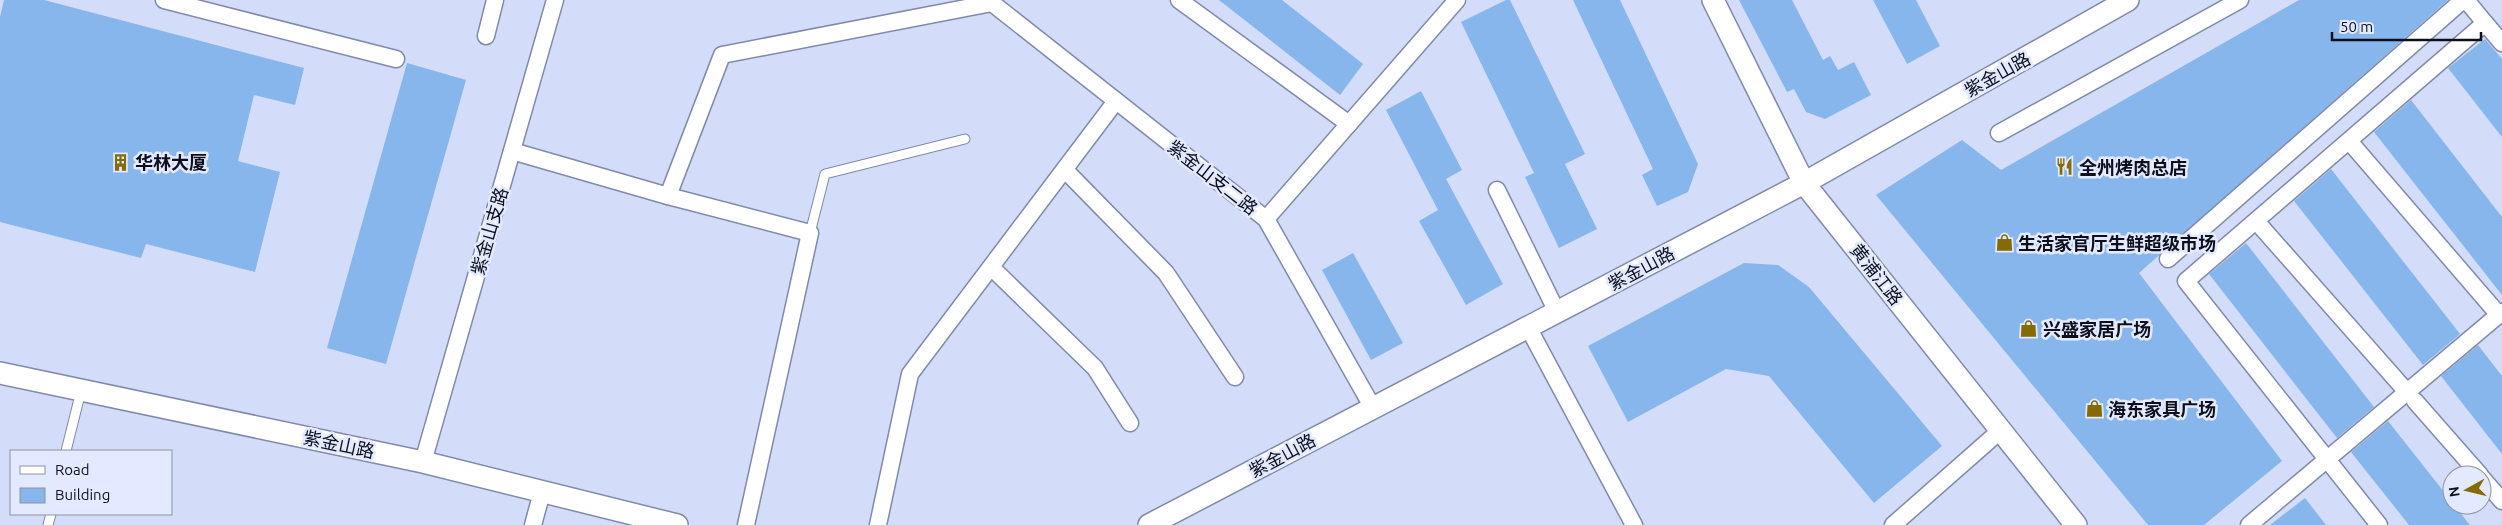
<svg xmlns="http://www.w3.org/2000/svg" width="2502" height="525" font-family="Ubuntu,'Noto Sans SC',sans-serif">
  <rect width="100%" height="100%" fill="#d3dcf9"/>
  <!-- building -->
  <g fill="#87b6ec">
    <polygon points="4,0 44,0 304,68 295,105 254,95 238,161 280,172 255,272 146,244 141,258 0,222 0,17"/>
    <polygon points="1219,0 1282,0 1363,64 1340,95"/>
    <polygon points="1506,0 1510,0 1585,154 1565,164 1597,229 1559,248 1525,177 1534,173 1461,22"/>
    <polygon points="1573,0 1620,0 1698,164 1688,192 1657,206 1642,175 1653,169"/>
    <polygon points="1739,0 1792,0 1823,60 1830,56 1838,70 1854,62 1871,95 1825,119 1806,112 1794,89 1787,92"/>
    <polygon points="1873,0 1916,0 1940,46 1907,64"/>
    <polygon points="2299,0 2448,0 2139,273 2282,461 2204,525 2148,525 1876,195 1962,140 2001,170"/>
    <polygon points="2485,39 2502,59 2502,137 2448,68"/>
    <polygon points="407,63 466,80 386,364 327,348"/>
    <polygon points="1421,91 1462,170 1446,179 1503,284 1466,305 1419,221 1438,210 1386,110"/>
    <polygon points="2411,100 2502,217 2502,295 2374,132"/>
    <polygon points="2331,169 2460,334 2423,365 2294,201"/>
    <polygon points="2246,243 2374,407 2337,438 2209,274"/>
    <polygon points="1353,253 1403,343 1371,360 1322,270"/>
    <polygon points="1744,263 1778,265 1809,287 1942,446 1874,503 1769,376 1726,369 1628,422 1588,346"/>
    <polygon points="2478,345 2502,376 2502,454 2441,376"/>
    <polygon points="2388,421 2452,502 2452,505 2454,505 2470,525 2409,525 2351,452"/>
    <polygon points="2305,498 2326,525 2270,525"/>
  </g>
  <g fill="none" stroke-linecap="round" stroke-linejoin="round">
    <defs>
      <g id="service">
        <polyline points="810,233 825,174 965,139"/>
        <polyline points="66,451 81,391"/>
        <polyline points="48,525 51,514"/>
      </g>
      <g id="minor">
        <polyline points="164,0 396,59"/>
        <polyline points="991,0 992,3 1266,219 1373,408"/>
        <polyline points="1179,0 1349,124"/>
        <polyline points="2466,0 2485,23"/>
        <polyline points="486,36 495,0"/>
        <polyline points="1999,133 2240,0"/>
        <polyline points="2349,141 2499,315"/>
        <polyline points="512,151 668,196 722,55 992,3"/>
        <polyline points="1065,170 1166,273 1235,377"/>
        <polyline points="1497,190 1557,312"/>
        <polyline points="668,196 810,233 746,525"/>
        <polyline points="1266,219 1457,0"/>
        <polyline points="2256,221 2407,392"/>
        <polyline points="2168,259 2463,0"/>
        <polyline points="991,267 1095,368 1130,423"/>
        <polyline points="1528,327 1634,525"/>
        <polyline points="2415,401 2480,475"/>
        <polyline points="423,462 555,0"/>
        <polyline points="2482,478 2502,501"/>
        <polyline points="533,525 542,492"/>
        <polyline points="878,525 910,374 1116,101"/>
        <polyline points="1893,525 2001,430"/>
        <polyline points="2249,525 2502,312"/>
        <polyline points="2379,525 2186,281 2485,23 2502,43"/>
      </g>
      <g id="tertiary">
        <polyline points="1713,0 1804,183 2076,525"/>
        <polyline points="0,373 423,462 677,525"/>
        <polyline points="1149,525 1804,183 2128,0"/>
      </g>
    </defs>
    <!-- service casing -->
    <use href="#service" stroke="#808aaa" stroke-width="11"/>
    <!-- minor casing -->
    <use href="#minor" stroke="#808aaa" stroke-width="19"/>
    <!-- tertiary casing -->
    <use href="#tertiary" stroke="#808aaa" stroke-width="24"/>
    <!-- service -->
    <use href="#service" stroke="#fff" stroke-width="9"/>
    <!-- minor -->
    <use href="#minor" stroke="#fff" stroke-width="16"/>
    <!-- tertiary -->
    <use href="#tertiary" stroke="#fff" stroke-width="21"/>
  </g>
  <!-- icons -->
  <defs>
    <symbol id="building-bare" viewBox="-9 -9 18 18"><path d="M-4-6H4V6H1V3H-1V6H-4ZM-2.5-4.3h1.7v1.8h-1.7ZM.8-4.3h1.7v1.8H.8ZM-2.5-1h1.7V.8h-1.7ZM.8-1h1.7V.8H.8Z" fill="#846b06" stroke="#e3e9ff" stroke-width="2.5" paint-order="stroke"/></symbol>
    <symbol id="restaurant-bare" viewBox="-9 -9 18 18"><path d="M-5-6h1v4h1v-4h1v4h1v-4h1v5L-1.5 .5V6h-2V.5L-5-1ZM5-6V6H3V1.5H1.5Q1.5-4 5-6Z" fill="#846b06" stroke="#e3e9ff" stroke-width="2.5" paint-order="stroke"/></symbol>
    <symbol id="shop-bare" viewBox="-9 -9 18 18"><path d="M-5-2.5h2.3a2.7 3.5 0 0 1 5.4 0H5L5.5 6h-11ZM-1.5-2.5h3a1.5 2.3 0 0 0-3 0Z" fill="#846b06" stroke="#e3e9ff" stroke-width="2.5" paint-order="stroke"/></symbol>
  </defs>
  <g fill-rule="evenodd">
    <use href="#building-bare" x="108" y="150" width="25" height="25"/>
    <use href="#restaurant-bare" x="2052" y="154" width="25" height="25"/>
    <use href="#shop-bare" x="1992" y="230" width="25" height="25"/>
    <use href="#shop-bare" x="2016" y="316" width="25" height="25"/>
    <use href="#shop-bare" x="2082" y="396" width="25" height="25"/>
  </g>
  <g text-anchor="middle" dominant-baseline="central" stroke-width="5" stroke-linejoin="round" paint-order="stroke">
    <!-- street labels -->
    <g font-size="18" fill="#0d101c" stroke="#e3e9ff">
      <text transform="translate(1997 74) rotate(-29)">紫金山路</text>
      <text transform="translate(1213 177) rotate(38)">紫金山支二路</text>
      <text transform="translate(489 231) rotate(-74)">紫金山支路</text>
      <text transform="translate(1641 268) rotate(-28)">紫金山路</text>
      <text transform="translate(1877 274) rotate(52)">黄浦江路</text>
      <text transform="translate(339 444) rotate(12)">紫金山路</text>
      <text transform="translate(1282 455) rotate(-28)">紫金山路</text>
    </g>
    <!-- poi labels -->
    <g font-size="18" font-weight="bold" fill="#0d101c" stroke="#e3e9ff" text-anchor="start">
      <text x="135" y="162">华林大厦</text>
      <text x="2079" y="167">全州烤肉总店</text>
      <text x="2018" y="243">生活家官厅生鲜超级市场</text>
      <text x="2043" y="329">兴盛家居广场</text>
      <text x="2108" y="409">海东家具广场</text>
    </g>
  </g>
  <!-- legend -->
  <rect x="10" y="450" width="162" height="65" fill="#e3e9ff" stroke="#8d92a4"/>
  <rect x="20" y="466" width="25" height="8" fill="#ffffff" stroke="#8d92a4"/>
  <text x="55" y="475" font-size="15" fill="#0d101c">Road</text>
  <rect x="20" y="488" width="25" height="15" fill="#87b6ec" stroke="#8d92a4"/>
  <text x="55" y="500" font-size="15" fill="#0d101c">Building</text>
  <!-- north arrow -->
  <g transform="translate(2467 490) rotate(262)"><circle r="24" fill="#e3e9ff" stroke="#8d92a4"/>
  <path d="M0-4L9 19L0 12L-9 19Z" fill="#846b06"/>
  <text y="-8" font-size="14" font-weight="bold" text-anchor="middle" fill="#0d101c">N</text>
  </g>
  <!-- scale -->
  <path d="M2332 32v8h149v-8" fill="none" stroke="#0d101c" stroke-width="2.5"/>
  <text x="2340" y="32" font-size="15" fill="#0d101c" stroke="#e3e9ff" stroke-width="4" paint-order="stroke">50 m</text>
</svg>
